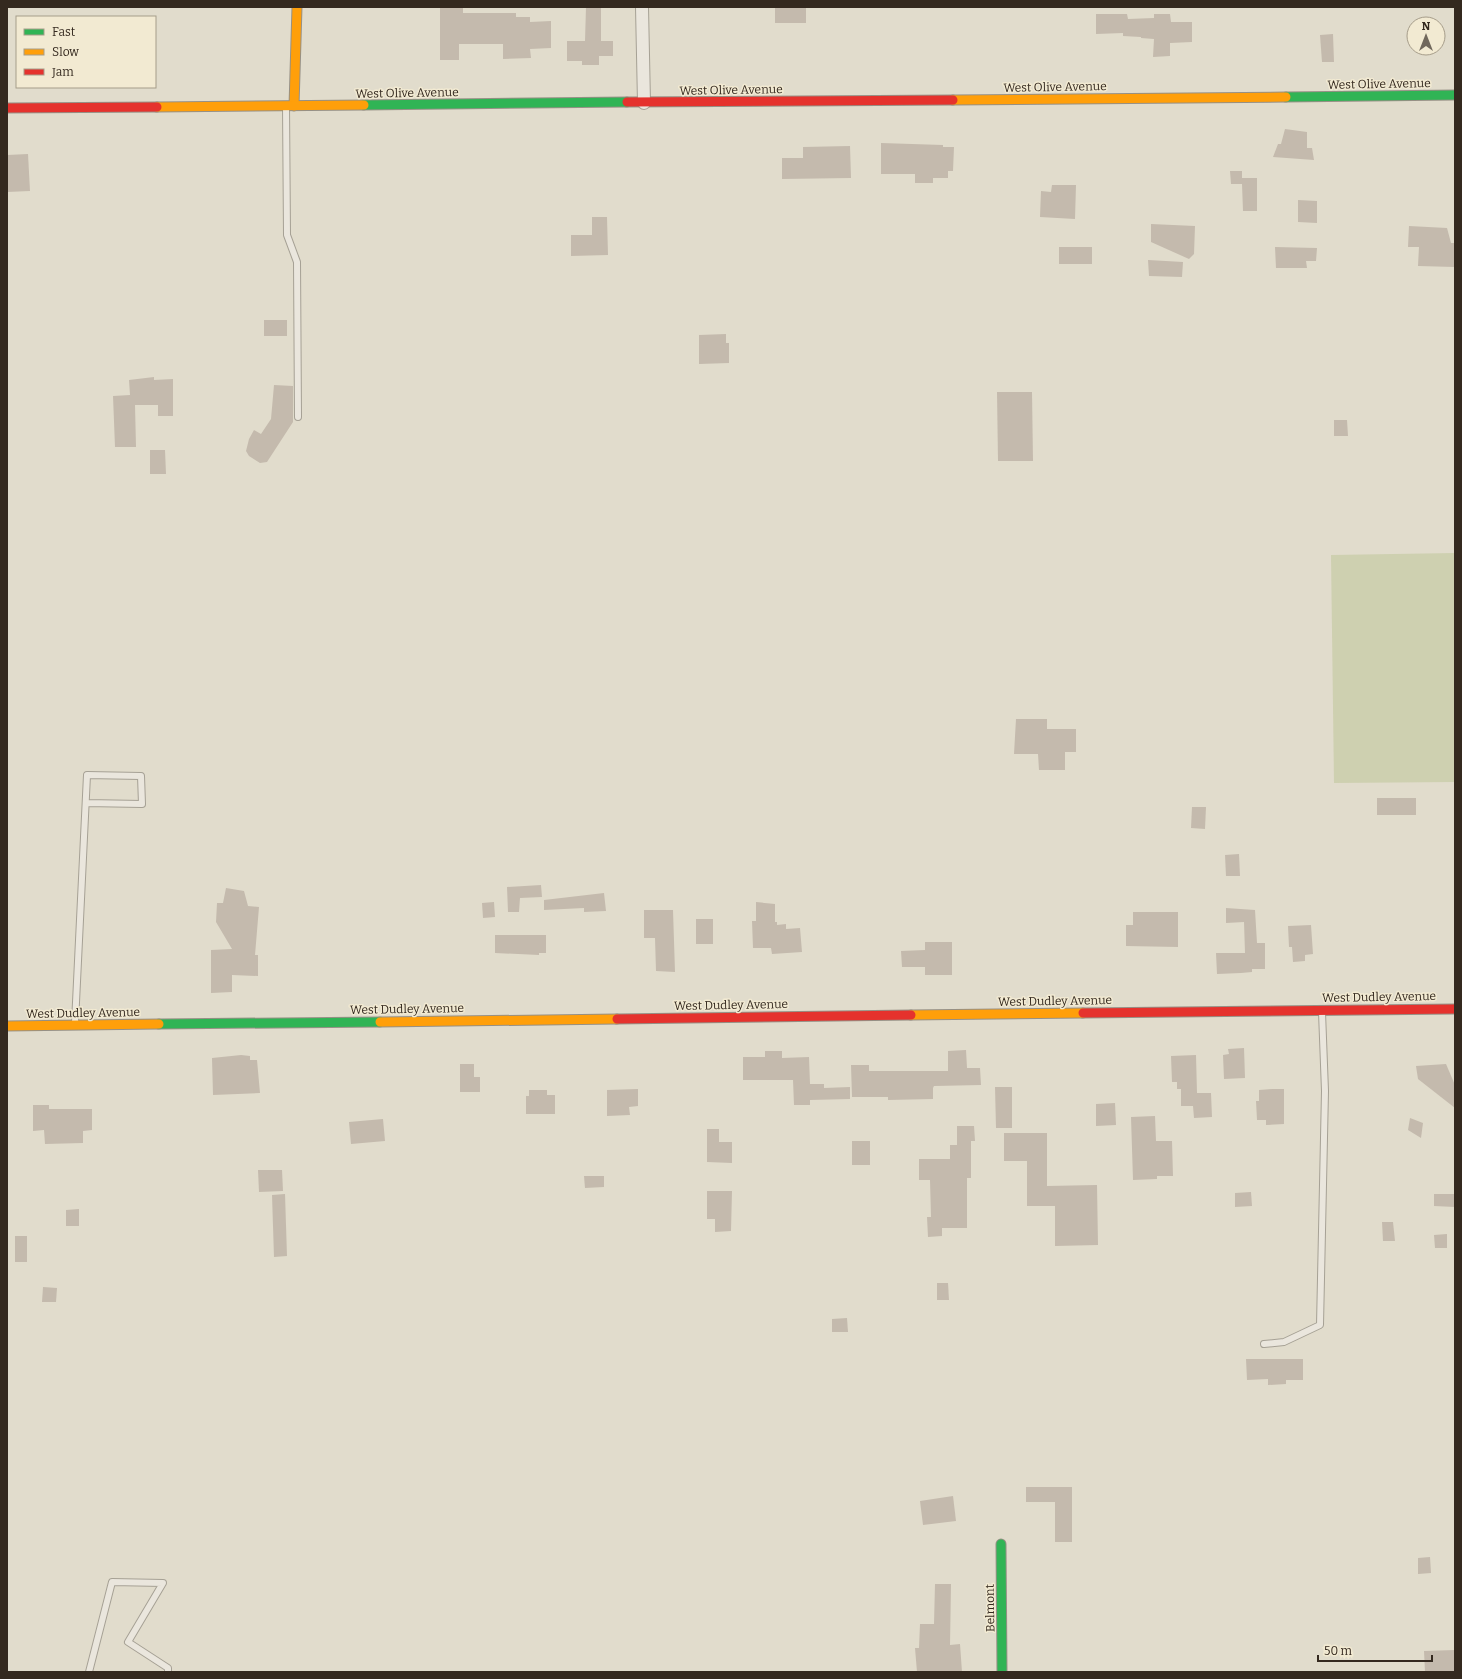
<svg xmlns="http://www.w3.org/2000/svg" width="1462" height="1679" font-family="Bitter,serif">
  <rect width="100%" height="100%" fill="#e1dccc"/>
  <!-- green -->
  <polygon fill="#ced0b0" points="1455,553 1455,782 1334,783 1331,555"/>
  <!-- building -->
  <g fill="#c4baad">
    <polygon points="440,7 463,7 463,13 516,13 516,17 530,17 530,22 551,21 551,48 530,49 531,58 503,59 503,44 459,44 459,60 440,60"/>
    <polygon points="586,7 601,7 601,41 613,41 613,56 599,56 599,65 582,65 582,61 567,61 567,41 585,41"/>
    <rect x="775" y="7" width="31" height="16"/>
    <polygon points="1096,14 1127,14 1128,19 1154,18 1154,14 1170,14 1171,22 1192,22 1192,42 1170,43 1170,56 1153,57 1154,39 1141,38 1141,37 1123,36 1123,33 1096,34"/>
    <polygon points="1333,34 1334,62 1322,62 1320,35"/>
    <polygon points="1285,129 1307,132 1307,148 1312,148 1314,160 1273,157 1278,144 1281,144"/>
    <polygon points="881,143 943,145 943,147 954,147 953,171 948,171 948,178 933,178 933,183 915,183 915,174 881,174"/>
    <polygon points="850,146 851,178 782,179 782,158 803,158 803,147"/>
    <polygon points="28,154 30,191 7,192 7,155"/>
    <polygon points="1230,171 1242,171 1242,178 1257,178 1257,211 1243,211 1242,184 1231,184"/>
    <polygon points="1052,185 1076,185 1075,219 1040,217 1041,191 1051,192"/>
    <polygon points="1298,200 1317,201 1317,223 1298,222"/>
    <polygon points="592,217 607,217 608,255 571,256 571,235 592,235"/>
    <polygon points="1151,224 1195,226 1194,254 1189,259 1151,242"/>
    <polygon points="1409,226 1447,228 1451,243 1455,243 1455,267 1418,266 1419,247 1408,247"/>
    <rect x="1059" y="247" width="33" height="17"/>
    <polygon points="1275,247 1317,248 1316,261 1306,261 1307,268 1276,268"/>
    <polygon points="1148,260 1183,262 1182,277 1149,276"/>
    <rect x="264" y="320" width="23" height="16"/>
    <polygon points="726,334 726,343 729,343 729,363 699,364 699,335"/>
    <polygon points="154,377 154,380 173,379 173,416 158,416 158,405 135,405 136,447 115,447 113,396 130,395 129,380"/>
    <polygon points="274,385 293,386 293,422 267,462 260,463 249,456 246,451 249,439 254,430 261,434 271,419"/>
    <polygon points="997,392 1032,392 1033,461 998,461"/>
    <polygon points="1334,420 1347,420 1348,436 1334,436"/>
    <polygon points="150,450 165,450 166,474 150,474"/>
    <polygon points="1016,719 1047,719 1047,729 1076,729 1076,752 1065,752 1065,770 1039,770 1038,754 1014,754"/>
    <rect x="1377" y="798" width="39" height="17"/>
    <polygon points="1192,807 1206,807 1205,829 1191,828"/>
    <polygon points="1239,854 1240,876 1226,876 1225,855"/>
    <polygon points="541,885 542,897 520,898 519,912 508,912 507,887"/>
    <polygon points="226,888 244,891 248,906 259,907 255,955 258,955 258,976 232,975 232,992 211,993 211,950 232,949 216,922 217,903 223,903"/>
    <polygon points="604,893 606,911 584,912 584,908 544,910 544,900"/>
    <polygon points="494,902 495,917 483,918 482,903"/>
    <polygon points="756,902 775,904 775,922 777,922 777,925 786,924 786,929 800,928 802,952 772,954 771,948 753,948 752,921 756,921"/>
    <polygon points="1226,908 1255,910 1257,943 1265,943 1265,969 1252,969 1252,972 1241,973 1217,974 1216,953 1245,953 1244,922 1226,923"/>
    <polygon points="644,910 673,910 675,972 656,971 655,938 644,938"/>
    <polygon points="1133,912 1178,912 1178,947 1126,946 1126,925 1133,925"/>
    <rect x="696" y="919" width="17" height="25"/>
    <polygon points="1311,925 1313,954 1305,955 1305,961 1293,962 1292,947 1289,947 1288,926"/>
    <polygon points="495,935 546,935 546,953 539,953 539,955 495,953"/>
    <polygon points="925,942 952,942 952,975 925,975 925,967 902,967 901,951 925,950"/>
    <polygon points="1244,1048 1245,1078 1224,1079 1223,1055 1229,1054 1228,1049"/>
    <polygon points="966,1050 967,1068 980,1068 981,1085 934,1086 933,1088 933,1099 888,1100 888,1097 852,1097 851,1065 869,1065 869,1071 948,1071 948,1051"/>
    <polygon points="765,1051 782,1051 782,1058 809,1057 810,1084 824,1084 824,1088 850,1087 850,1099 810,1100 810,1105 794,1105 793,1080 743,1080 743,1057 765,1057"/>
    <polygon points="241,1055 250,1056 250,1060 257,1060 260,1093 213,1095 212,1058"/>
    <polygon points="1196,1055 1197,1093 1211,1093 1212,1117 1194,1118 1193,1106 1181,1106 1181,1089 1177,1089 1177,1082 1172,1082 1171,1056"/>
    <polygon points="460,1064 474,1064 474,1077 480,1077 480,1092 460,1092"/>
    <polygon points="1446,1064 1455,1085 1455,1108 1418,1079 1416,1066"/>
    <polygon points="995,1087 1012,1087 1012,1128 996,1128"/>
    <polygon points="638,1089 638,1106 629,1107 630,1115 607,1116 607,1090"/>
    <polygon points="1272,1089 1284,1089 1284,1124 1266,1125 1266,1120 1257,1120 1256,1101 1259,1101 1259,1090"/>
    <polygon points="529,1090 547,1090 547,1095 555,1095 555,1114 526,1114 526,1096 529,1096"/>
    <polygon points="1115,1103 1116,1125 1096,1126 1096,1104"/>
    <polygon points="33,1105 49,1105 49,1109 92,1109 92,1130 83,1131 83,1143 45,1144 44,1130 33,1131"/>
    <polygon points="1155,1116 1156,1141 1172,1141 1173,1176 1157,1176 1157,1179 1133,1180 1131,1117"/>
    <polygon points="1410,1118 1423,1123 1421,1138 1408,1130"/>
    <polygon points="383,1119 385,1141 351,1144 349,1122"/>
    <polygon points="957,1126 974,1126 975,1141 971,1141 971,1178 967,1178 967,1228 942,1228 942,1236 928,1237 927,1217 931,1217 930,1180 919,1180 919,1159 950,1159 950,1145 957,1145"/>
    <polygon points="707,1129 719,1129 719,1142 732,1142 732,1163 707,1162"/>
    <polygon points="1004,1133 1047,1133 1047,1186 1097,1185 1098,1245 1055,1246 1055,1206 1027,1206 1027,1161 1004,1161"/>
    <rect x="852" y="1141" width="18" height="24"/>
    <polygon points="258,1170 282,1170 283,1191 259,1192"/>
    <polygon points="584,1176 604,1176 604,1187 585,1188"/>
    <polygon points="707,1191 732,1191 731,1231 715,1232 715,1219 707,1219"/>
    <polygon points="1251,1192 1252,1206 1235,1207 1235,1193"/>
    <polygon points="285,1194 287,1256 274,1257 272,1195"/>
    <polygon points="1434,1194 1455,1194 1455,1207 1434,1206"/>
    <polygon points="79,1209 79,1226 66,1226 66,1210"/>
    <polygon points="1382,1222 1393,1222 1395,1241 1383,1241"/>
    <polygon points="1447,1234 1447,1248 1435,1248 1434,1235"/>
    <rect x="15" y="1236" width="12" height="26"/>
    <polygon points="937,1283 948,1283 949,1300 937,1300"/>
    <polygon points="43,1287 57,1288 56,1302 42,1302"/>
    <polygon points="847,1318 848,1332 832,1332 832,1319"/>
    <polygon points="1246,1359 1303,1359 1303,1380 1286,1380 1286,1384 1268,1385 1268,1379 1247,1380"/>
    <polygon points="1026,1487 1072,1487 1072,1542 1055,1542 1055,1502 1026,1502"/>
    <polygon points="953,1496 956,1521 923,1525 920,1501"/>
    <polygon points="1430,1557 1431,1573 1418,1574 1418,1558"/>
    <polygon points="935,1584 951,1584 950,1645 960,1644 962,1672 917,1672 915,1648 919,1648 920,1624 934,1624"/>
    <polygon points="1455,1650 1455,1672 1425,1672 1424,1651"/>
  </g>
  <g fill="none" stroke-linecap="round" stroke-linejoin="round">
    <defs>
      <g id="lane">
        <polyline points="286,106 287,235 297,262 298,417"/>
        <polyline points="75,1023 87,775 141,776 142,804 86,803"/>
        <polyline points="1264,1344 1284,1342 1320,1325 1325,1091 1322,1012"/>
        <polyline points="89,1672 112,1582 163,1583 128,1642 168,1668 168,1672"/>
      </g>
      <polyline id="street" points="642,7 644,103"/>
      <g id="fast">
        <polyline points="1286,97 1455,95"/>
        <polyline points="364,105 627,102"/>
        <polyline points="159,1024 380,1022"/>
        <polyline points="1001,1544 1002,1672"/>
      </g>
      <g id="slow">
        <polyline points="953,100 1286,97"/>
        <polyline points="294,106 297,7"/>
        <polyline points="157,107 364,105"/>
        <polyline points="911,1015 1083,1013"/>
        <polyline points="380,1022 617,1019"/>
        <polyline points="7,1026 159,1024"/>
      </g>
      <g id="jam">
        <polyline points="627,102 953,100"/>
        <polyline points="7,108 157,107"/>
        <polyline points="1083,1013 1455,1009"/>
        <polyline points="617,1019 911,1015"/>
      </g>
    </defs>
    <!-- lane casing -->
    <use href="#lane" stroke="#a6a195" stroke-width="8"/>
    <!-- street casing -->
    <use href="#street" stroke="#a6a195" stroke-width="14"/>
    <!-- fast casing -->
    <use href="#fast" stroke="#969085" stroke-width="11"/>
    <!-- slow casing -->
    <use href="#slow" stroke="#969085" stroke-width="11"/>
    <!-- jam casing -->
    <use href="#jam" stroke="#969085" stroke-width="11"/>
    <!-- lane -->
    <use href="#lane" stroke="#eae6dd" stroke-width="6"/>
    <!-- street -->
    <use href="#street" stroke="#eae6dd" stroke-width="12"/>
    <!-- fast -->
    <use href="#fast" stroke="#30b455" stroke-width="9"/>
    <!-- slow -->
    <use href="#slow" stroke="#ff9f0a" stroke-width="9"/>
    <!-- jam -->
    <use href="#jam" stroke="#e5322d" stroke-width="9"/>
  </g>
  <g text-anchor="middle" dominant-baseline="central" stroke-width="3" stroke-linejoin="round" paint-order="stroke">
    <!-- street labels -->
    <g font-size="12" fill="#34291f" stroke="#f2ead2">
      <text transform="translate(1379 84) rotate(-1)">West Olive Avenue</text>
      <text transform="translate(1055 87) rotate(-1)">West Olive Avenue</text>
      <text transform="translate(731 90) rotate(-1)">West Olive Avenue</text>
      <text transform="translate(407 93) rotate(-1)">West Olive Avenue</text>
      <text transform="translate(1379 997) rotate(-1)">West Dudley Avenue</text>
      <text transform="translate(1055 1001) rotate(-1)">West Dudley Avenue</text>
      <text transform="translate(731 1005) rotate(-1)">West Dudley Avenue</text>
      <text transform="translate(407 1009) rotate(-1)">West Dudley Avenue</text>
      <text transform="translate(83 1013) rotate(-1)">West Dudley Avenue</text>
      <text transform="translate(990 1608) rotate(-91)">Belmont</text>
    </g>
  </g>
  <!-- border -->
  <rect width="1462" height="1679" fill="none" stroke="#34291f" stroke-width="16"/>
  <!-- legend -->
  <rect x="16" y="16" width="140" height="72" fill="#f2ead2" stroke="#a69d8a"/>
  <rect x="24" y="29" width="20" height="6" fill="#30b455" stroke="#a69d8a"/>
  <text x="52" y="36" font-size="12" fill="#34291f">Fast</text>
  <rect x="24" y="49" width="20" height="6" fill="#ff9f0a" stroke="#a69d8a"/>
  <text x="52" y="56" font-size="12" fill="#34291f">Slow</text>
  <rect x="24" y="69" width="20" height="6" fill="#e5322d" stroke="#a69d8a"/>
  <text x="52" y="76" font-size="12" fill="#34291f">Jam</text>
  <!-- north arrow -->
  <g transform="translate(1426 36)"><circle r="19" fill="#f2ead2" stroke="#a69d8a"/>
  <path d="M0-3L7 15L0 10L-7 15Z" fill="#71685c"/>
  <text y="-6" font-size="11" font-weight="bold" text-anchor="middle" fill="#34291f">N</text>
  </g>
  <!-- scale -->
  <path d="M1318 1655v6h114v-6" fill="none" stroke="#34291f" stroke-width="2"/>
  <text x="1324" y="1655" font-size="12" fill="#34291f" stroke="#f2ead2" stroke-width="3" paint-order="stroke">50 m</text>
</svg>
